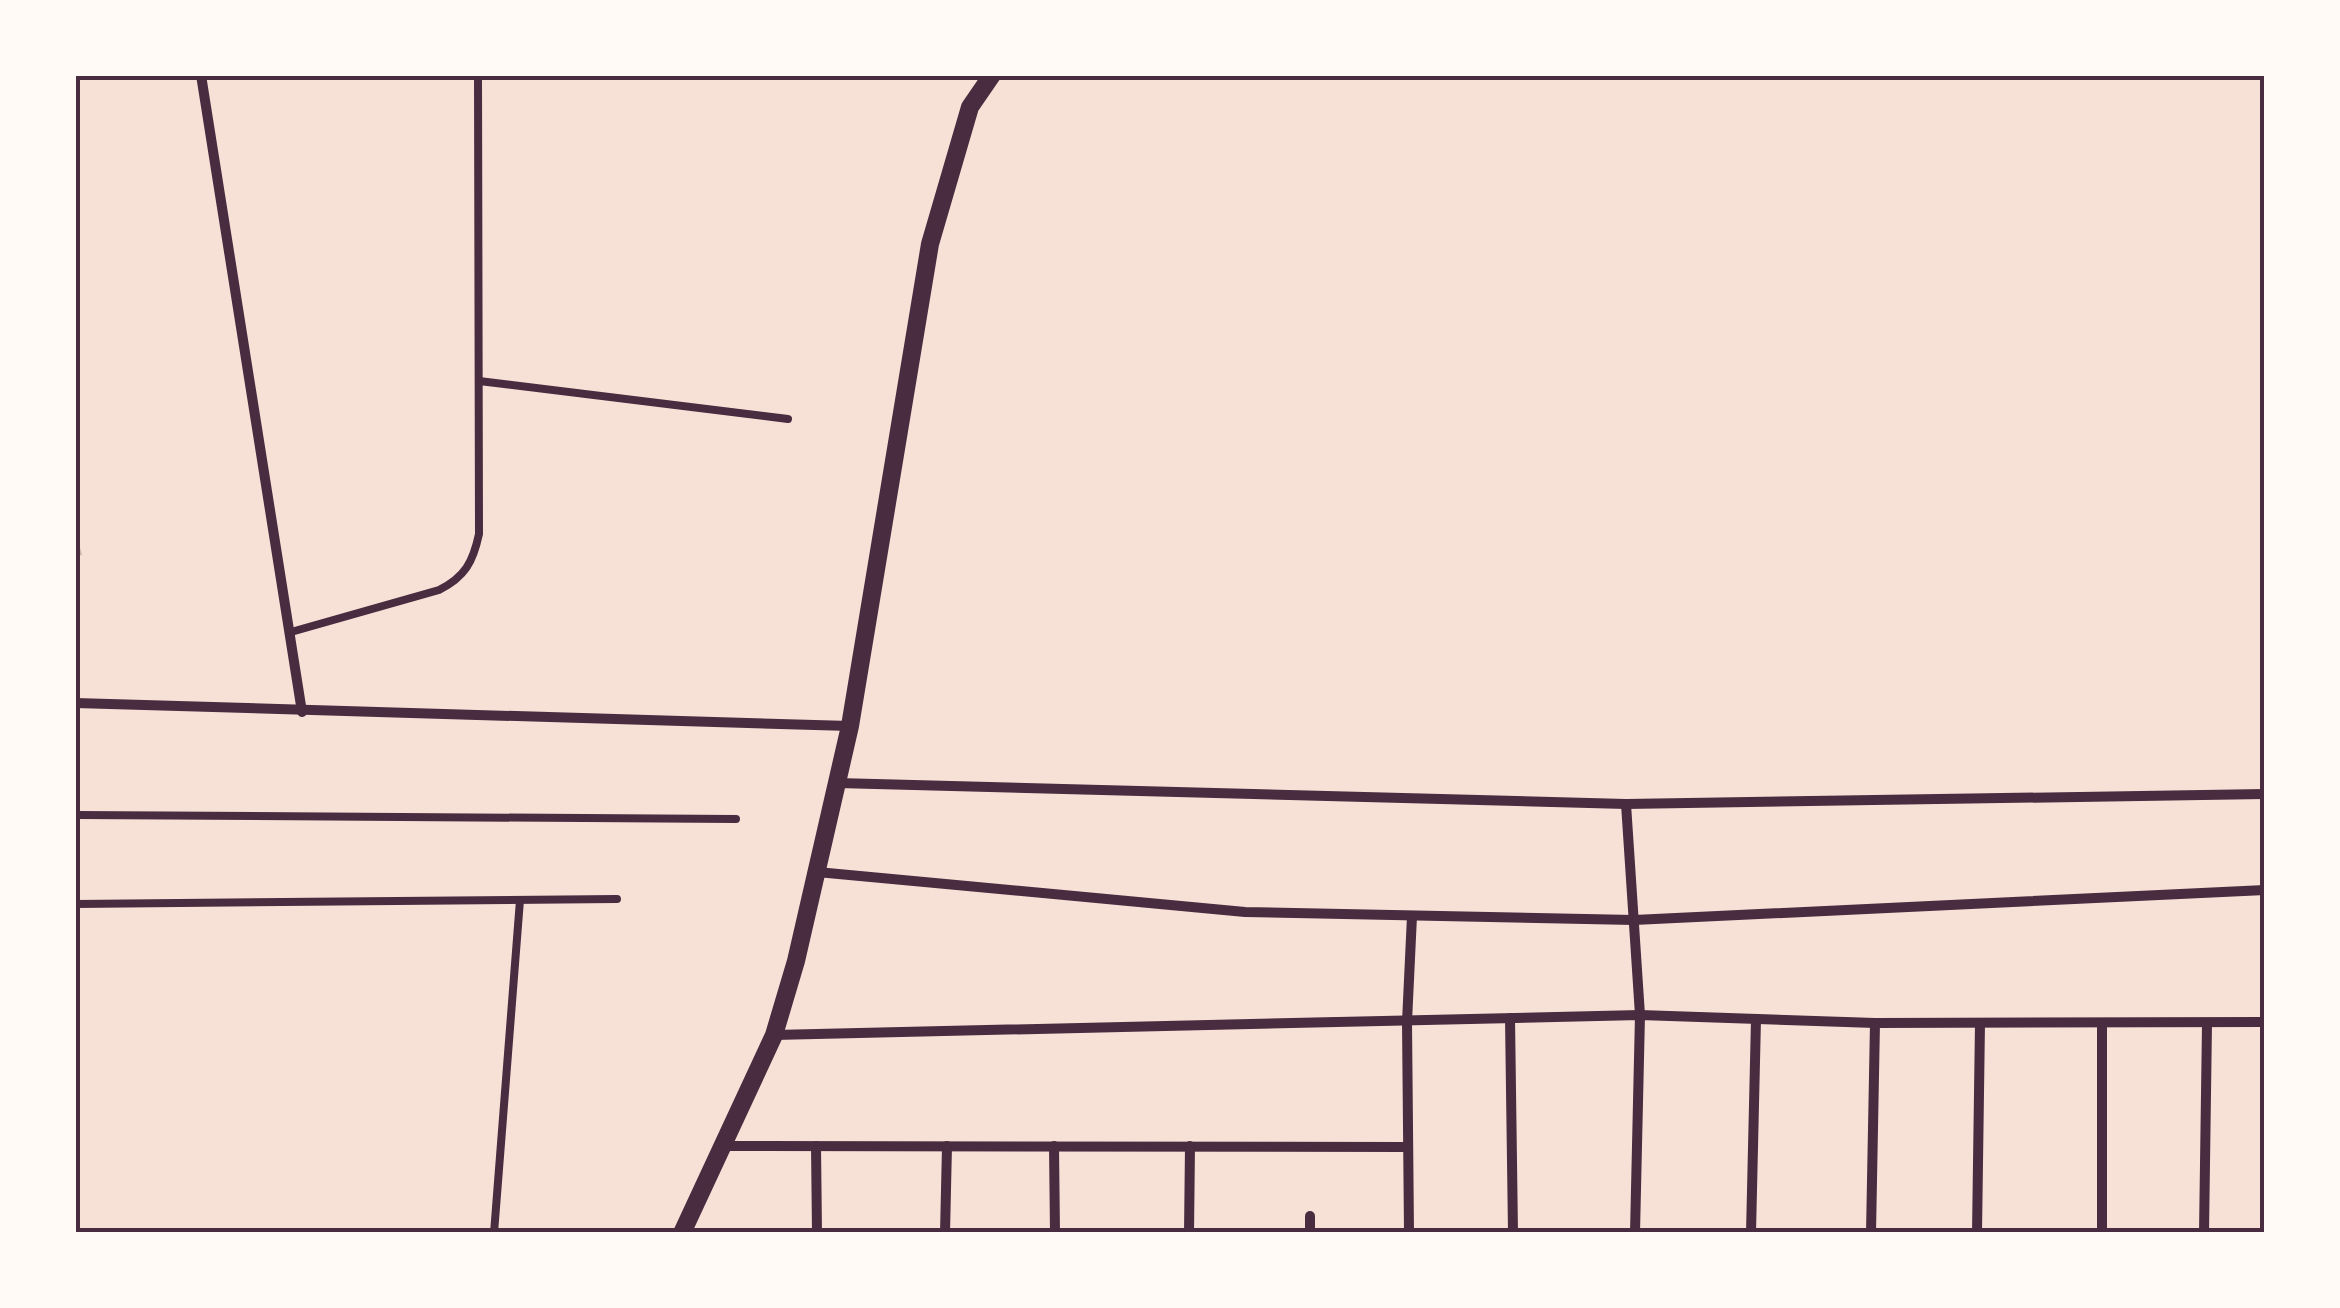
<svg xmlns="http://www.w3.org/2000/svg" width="2340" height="1308" font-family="Merriweather,serif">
  <rect width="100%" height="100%" fill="#f7e1d7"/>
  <!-- building -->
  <polygon fill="#ccb4b1" points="75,528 82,555 75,556"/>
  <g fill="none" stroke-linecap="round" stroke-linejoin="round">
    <!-- service -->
    <g stroke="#4a2c40" stroke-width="8">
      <polyline points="479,381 788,419"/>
      <path d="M 291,632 L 439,590 C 465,577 473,562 479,534 L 478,75"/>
      <polyline points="75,815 736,819"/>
      <polyline points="75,904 617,899"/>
      <polyline points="494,1233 520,900"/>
    </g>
    <!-- minor -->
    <g stroke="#4a2c40" stroke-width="10">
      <polyline points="201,75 302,712"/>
      <polyline points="75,703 850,726"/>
      <polyline points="837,783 1626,804 2265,794"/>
      <polyline points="1626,804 1640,1015 1635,1233"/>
      <polyline points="817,872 1245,912 1634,920 2265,890"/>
      <polyline points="1510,1018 1513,1233"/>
      <polyline points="774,1035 1640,1015 1875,1023 2265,1022"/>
      <polyline points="722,1146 1408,1147"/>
      <polyline points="816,1146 817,1233"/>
      <polyline points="1054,1146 1055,1233"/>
      <polyline points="945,1233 947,1146"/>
      <polyline points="1189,1233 1190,1146"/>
      <polyline points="1310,1233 1310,1216"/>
      <polyline points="1409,1233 1407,1022 1412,916"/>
      <polyline points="1751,1233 1756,1019"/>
      <polyline points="1871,1233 1875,1023"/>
      <polyline points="1977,1233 1980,1023"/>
      <polyline points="2102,1233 2102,1024"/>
      <polyline points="2204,1233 2207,1024"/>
    </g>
    <!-- tertiary -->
    <polyline stroke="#4a2c40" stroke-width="18" points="682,1233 774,1035 796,961 850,726 930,244 970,107 992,75"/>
  </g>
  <!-- border -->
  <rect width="2340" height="1308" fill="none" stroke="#fffaf5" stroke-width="155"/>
  <rect x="78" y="78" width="2184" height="1152" fill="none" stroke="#4a2c40" stroke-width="4"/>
</svg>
